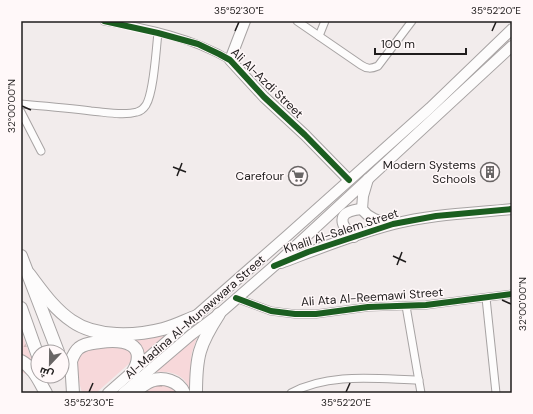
<svg xmlns="http://www.w3.org/2000/svg" width="533" height="414" font-family="'DM Sans',Cairo,sans-serif">
  <defs>
    <pattern id="forest-firs" width="22" height="20" patternUnits="userSpaceOnUse"><rect width="22" height="20" fill="#f7d8da"/><path d="M5 1l3.5 6h-7zM16 11l3.5 6h-7z" fill="#d3b9ba"/></pattern>
  </defs>
  <rect width="100%" height="100%" fill="#f2ecec"/>
  <!-- green -->
  <g fill="#f7d8da">
    <polygon points="173,331 145,357 140,346 133,338"/>
    <path d="M 198,335 L 192,352 L 191,359 L 190,393 C 189,390 188,385 185,381 C 178,372 163,370 152,373 Z"/>
    <polygon points="121,343 133,352 132,361 96,393 82,393 76,370 75,360 82,351"/>
  </g>
  <!-- forest -->
  <g fill="url(#forest-firs)">
    <polygon points="21,332 38,375 40,380 21,372"/>
    <polygon points="154,382 172,385 178,393 136,393"/>
  </g>
  <g fill="none" stroke-linecap="round" stroke-linejoin="round">
    <defs>
      <g id="street">
        <path d="M 104,21 C 147,28 193,38 230,60"/>
        <path d="M 297,21 L 361,65 C 367,69 371,69 378,66 L 412,21"/>
        <polyline points="319,36 325,21"/>
        <path d="M 21,104 C 44,106 68,108 91,111 C 105,112 123,116 137,112 C 141,111 144,108 146,105 C 154,92 156,49 158,33"/>
        <polyline points="21,112 41,151"/>
        <polyline points="236,298 271,311 295,314 316,314 368,307 426,305 512,294"/>
        <polyline points="486,298 496,393"/>
        <polyline points="406,306 421,393"/>
        <path d="M 291,393 C 329,372 378,379 419,380"/>
      </g>
      <g id="secondary">
        <polyline points="245,21 230,60 264,97 305,135 349,180"/>
        <path d="M 368,179 L 363,196 L 362,209 C 369,219 379,221 391,224"/>
        <path d="M 354,237 C 337,223 338,211 362,209"/>
        <path d="M 281,263 C 318,249 355,234 394,224 C 432,214 473,213 512,209"/>
        <polyline points="108,393 288,235 430,108 512,29"/>
        <polyline points="123,393 191,335 219,314 274,266 512,46"/>
      </g>
      <g id="primary">
        <polyline points="21,256 58,352"/>
        <path d="M 29,274 C 42,291 54,309 72,321 C 96,338 136,336 163,329 C 175,326 186,320 197,316"/>
        <polyline points="21,308 38,356"/>
        <path d="M 21,361 C 34,368 39,381 46,393"/>
        <path d="M 73,393 L 71,361 C 73,356 75,351 79,348 C 85,343 93,343 100,342 C 123,339 149,343 133,372"/>
        <path d="M 133,393 C 139,389 145,383 151,381 C 163,376 179,381 184,393"/>
        <path d="M 196,393 C 196,356 199,345 219,314"/>
      </g>
    </defs>
    <!-- street casing -->
    <use href="#street" stroke="#a7a3a3" stroke-width="9"/>
    <!-- secondary casing -->
    <use href="#secondary" stroke="#a7a3a3" stroke-width="12"/>
    <!-- primary casing -->
    <use href="#primary" stroke="#a7a3a3" stroke-width="14"/>
    <!-- street -->
    <use href="#street" stroke="#fdfcfc" stroke-width="7"/>
    <!-- secondary -->
    <use href="#secondary" stroke="#fdfcfc" stroke-width="10"/>
    <!-- primary -->
    <use href="#primary" stroke="#fdfcfc" stroke-width="12"/>
    <defs>
      <g id="cycleway">
        <polyline points="104,21 158,33 198,44 219,54 230,60 264,97 305,135 349,180"/>
        <polyline points="274,266 308,252 393,224 436,216 512,209"/>
        <polyline points="236,298 271,311 295,314 316,314 368,307 426,305 512,294"/>
      </g>
    </defs>
    <!-- cycleway casing -->
    <use href="#cycleway" stroke="#fff8f9" stroke-width="8"/>
    <!-- cycleway -->
    <use href="#cycleway" stroke="#1b5e20" stroke-width="6"/>
  </g>
  <!-- ticks -->
  <path fill="none" stroke="#1f1c1c" stroke-width="1.5" d="M 235,31 L 239,22M 492,31 L 496,22M 22,106 L 31,110M 173,167 L 186,172M 177,176 L 182,163M 393,256 L 406,262M 397,265 L 402,252M 502,300 L 511,304M 89,392 L 93,383M 346,392 L 350,383"/>
  <!-- icons -->
  <defs>
    <symbol id="building-ring" viewBox="-11 -11 22 22"><circle r="9.5" fill="#fff8f9" stroke="#696565" stroke-width="1.5"/><path d="M-4-6H4V6H1V3H-1V6H-4ZM-2.5-4.3h1.7v1.8h-1.7ZM.8-4.3h1.7v1.8H.8ZM-2.5-1h1.7V.8h-1.7ZM.8-1h1.7V.8H.8Z" fill="#696565"/></symbol>
    <symbol id="supermarket-ring" viewBox="-11 -11 22 22"><circle r="9.5" fill="#fff8f9" stroke="#696565" stroke-width="1.5"/><path d="M-6-5.5h2.5l.6 2H6L4.5 2H-2.5L-4.4-4H-6ZM-1.5 3.2a1.3 1.3 0 1 0 .1 0ZM3 3.2a1.3 1.3 0 1 0 .1 0Z" fill="#696565"/></symbol>
  </defs>
  <g fill-rule="evenodd">
    <use href="#building-ring" x="479" y="161" width="22" height="22"/>
    <use href="#supermarket-ring" x="287" y="165" width="22" height="22"/>
  </g>
  <g text-anchor="middle" dominant-baseline="central" stroke-width="3" stroke-linejoin="round" paint-order="stroke">
    <!-- street labels -->
    <g font-size="12" fill="#1f1c1c" stroke="#fff8f9">
      <text transform="translate(267 83) rotate(44)">Ali Al-Azdi Street</text>
      <text transform="translate(341 231) rotate(-18)">Khalil Al-Salem Street</text>
      <text transform="translate(372 297) rotate(-4)">Ali Ata Al-Reemawi Street</text>
      <text transform="translate(195 317) rotate(-41)">Al-Madina Al-Munawwara Street</text>
    </g>
    <!-- poi labels -->
    <g font-size="12" fill="#1f1c1c" stroke="#fff8f9" text-anchor="end">
      <text x="476" y="165">Modern Systems<tspan x="476" dy="14">Schools</tspan></text>
      <text x="284" y="176">Carefour</text>
    </g>
  </g>
  <!-- border -->
  <rect width="533" height="414" fill="none" stroke="#fff8f9" stroke-width="44"/>
  <!-- north arrow -->
  <g transform="translate(50 364) rotate(202)"><circle r="19" fill="#fff8f9" stroke="#a5a0a1"/>
  <path d="M0-3L7 15L0 10L-7 15Z" fill="#696565"/>
  <text y="-6" font-size="11" font-weight="bold" text-anchor="middle" fill="#1f1c1c">ش</text>
  </g>
  <!-- scale -->
  <path d="M375 48v6h91v-6" fill="none" stroke="#1f1c1c" stroke-width="2"/>
  <text x="381" y="48" font-size="12" fill="#1f1c1c" stroke="#fff8f9" stroke-width="3" paint-order="stroke">100 m</text>
  <rect x="22" y="22" width="489" height="370" fill="none" stroke="#1f1c1c" stroke-width="1.5"/>
  <g font-size="10" text-anchor="middle" fill="#1f1c1c">
    <text x="239" y="14">35°52'30"E</text>
    <text x="496" y="14">35°52'20"E</text>
    <text transform="translate(11 106) rotate(-90)" y="4">32°00'00"N</text>
    <text transform="translate(522 304) rotate(-90)" y="4">32°00'00"N</text>
    <text x="89" y="406">35°52'30"E</text>
    <text x="346" y="406">35°52'20"E</text>
  </g>
</svg>
